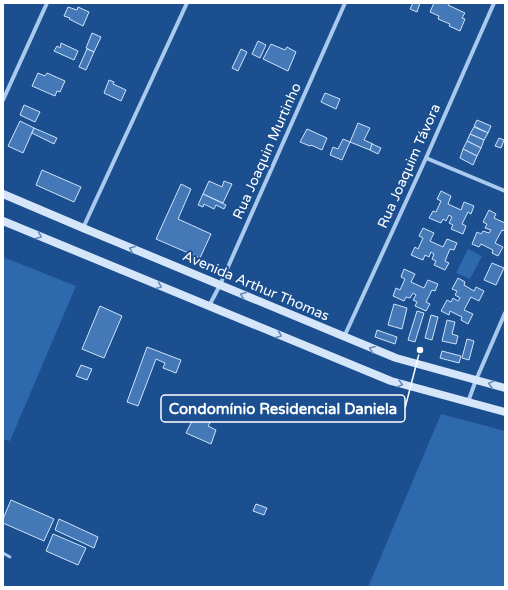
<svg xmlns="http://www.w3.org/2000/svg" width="508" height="590" font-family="'Varela Round',sans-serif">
  <rect width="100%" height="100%" fill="#1b4f8f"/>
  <!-- green -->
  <g fill="#2e69ad">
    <polygon points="468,249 482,256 470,279 456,273"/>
    <polygon points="3,257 76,286 10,441 3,439"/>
    <polygon points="441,414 505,431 505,587 368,587"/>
  </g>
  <!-- building -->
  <g fill="#4478b7" stroke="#cfe3fa">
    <polygon points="413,3 420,3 417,12 410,9"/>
    <polygon points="434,3 449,3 448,5 465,13 462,18 465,19 460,31 449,26 450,24 438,19 439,16 430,12"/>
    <polygon points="68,7 77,10 78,7 89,12 83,26 69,19 70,18 64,16"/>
    <polygon points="92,33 101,37 94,52 86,48"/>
    <polygon points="258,41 266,45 260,58 252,54"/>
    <polygon points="61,43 78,51 74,60 54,51 57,46 60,48"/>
    <polygon points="271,44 285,50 287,47 296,52 288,71 263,59"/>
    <polygon points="87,49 94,52 86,70 79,67"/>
    <polygon points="241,49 247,52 238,71 232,68"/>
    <polygon points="38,73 45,76 47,73 65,81 60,92 57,91 55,96 32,86"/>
    <polygon points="109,80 114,82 113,84 126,90 121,101 104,93"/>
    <polygon points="325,93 340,99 336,109 321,102"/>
    <polygon points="24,105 40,112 35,122 20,115"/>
    <polygon points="477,120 491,126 488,133 474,126"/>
    <polygon points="20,121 34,128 23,153 8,146"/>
    <polygon points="358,123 370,128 364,140 373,144 370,150 350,142"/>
    <polygon points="474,127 488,133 484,140 470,134"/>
    <polygon points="34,128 57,138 54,144 32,133"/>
    <polygon points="307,129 327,138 322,150 311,145 310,146 300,142"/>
    <polygon points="470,134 484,140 481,148 467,141"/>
    <polygon points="499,138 504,140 501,148 495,146"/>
    <polygon points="343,139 350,142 342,160 330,155 333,147 338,149"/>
    <polygon points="467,141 481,148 477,156 463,149"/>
    <polygon points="372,144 381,148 378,154 370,150"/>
    <polygon points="463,149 477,156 473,165 460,158"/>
    <polygon points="42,170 81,187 74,202 36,185"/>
    <polygon points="209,181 222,187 224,181 232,184 223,203 203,194"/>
    <polygon points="181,184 191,189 178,219 211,234 200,258 156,239"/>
    <polygon points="441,191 451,196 448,204 461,210 464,202 474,206 471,214 468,212 462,224 466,226 463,234 451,229 453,225 449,223 452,217 449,215 446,221 443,219 441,223 429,218 433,211 436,212 441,201 437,199"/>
    <polygon points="203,194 226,205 224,209 216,205 214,209 204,204 203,207 198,205"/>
    <polygon points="489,210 496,214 494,218 505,223 505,231 502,230 495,243 503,247 498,256 492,253 493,250 481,244 479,247 472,244 477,232 481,234 483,231 489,233 491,230 485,228 487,224 483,222"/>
    <polygon points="423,228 434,233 430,241 443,247 447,239 457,243 454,250 450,249 445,261 449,263 445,270 434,265 436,261 432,259 434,254 431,252 429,257 425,255 423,260 411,255 415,247 418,249 423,238 419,236"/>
    <polygon points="492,263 504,268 496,285 484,280"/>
    <polygon points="404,269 415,274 411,282 424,288 428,280 438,284 435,291 432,290 426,302 430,304 426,311 415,306 417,302 413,300 416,295 413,293 410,298 406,297 404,301 393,296 396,288 400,290 405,279 401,277"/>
    <polygon points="458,278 465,282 464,285 474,291 476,287 484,291 479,301 471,297 464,310 473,314 468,324 461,320 462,317 450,311 449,315 441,311 447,300 451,302 453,298 458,301 460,298 455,295 457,291 452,289"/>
    <polygon points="394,304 407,308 402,329 388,325"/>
    <polygon points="100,306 122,316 104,358 82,349"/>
    <polygon points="417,311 424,313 415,342 408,340"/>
    <polygon points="431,315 438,317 432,340 425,338"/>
    <polygon points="447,320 455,322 452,334 458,336 456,344 442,341"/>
    <polygon points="377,330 397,337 395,344 375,337"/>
    <polygon points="467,339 474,341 469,360 462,358"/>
    <polygon points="147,347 181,360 176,373 163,368 165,363 156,359 138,406 127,402"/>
    <polygon points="442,351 461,356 459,363 440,358"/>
    <polygon points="81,365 92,369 87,380 76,376"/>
    <polygon points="196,417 210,423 208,426 216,430 211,444 186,433 192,421 194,421"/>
    <polygon points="11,500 54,519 44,541 3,523 3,519"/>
    <polygon points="256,504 267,508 264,515 253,511"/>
    <polygon points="59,519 98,537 94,548 55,530"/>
    <polygon points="53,534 86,548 78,565 46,551"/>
  </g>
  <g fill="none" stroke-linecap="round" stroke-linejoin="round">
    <!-- lane -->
    <polyline stroke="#a9c9ee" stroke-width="3" points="3,553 10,557"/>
    <!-- street -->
    <g stroke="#a9c9ee" stroke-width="4">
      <polyline points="3,100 47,3"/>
      <polyline points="426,158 505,191"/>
      <polyline points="83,228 187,3"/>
      <polyline points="209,306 220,285 345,3"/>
      <polyline points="344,337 426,158 494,3"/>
      <polyline points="468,402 476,380 505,313"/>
    </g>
    <!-- secondary -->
    <g stroke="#d6e6fa" stroke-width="8">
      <polyline points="3,194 83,228 396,358 505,388"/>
      <polyline points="3,221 66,247 391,381 505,412"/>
    </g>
  </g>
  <!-- one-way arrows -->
  <defs><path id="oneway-chevron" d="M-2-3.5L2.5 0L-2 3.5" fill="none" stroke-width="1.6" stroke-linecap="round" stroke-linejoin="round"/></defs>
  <g stroke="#668bba">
    <use href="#oneway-chevron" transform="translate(39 236) rotate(23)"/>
    <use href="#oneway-chevron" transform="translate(132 249) rotate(-157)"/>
    <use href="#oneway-chevron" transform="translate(159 286) rotate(22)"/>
    <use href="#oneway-chevron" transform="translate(243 295) rotate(-157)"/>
    <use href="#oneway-chevron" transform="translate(279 335) rotate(22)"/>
    <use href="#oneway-chevron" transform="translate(372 349) rotate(-158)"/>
    <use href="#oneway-chevron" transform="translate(400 384) rotate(15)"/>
    <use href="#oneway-chevron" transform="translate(491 384) rotate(-165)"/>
  </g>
  <g text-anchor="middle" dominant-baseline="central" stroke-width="4" stroke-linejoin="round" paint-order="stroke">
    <!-- street labels -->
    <g font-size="14" fill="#fff" stroke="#1b4f8f">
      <text transform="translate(267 151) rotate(-66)">Rua Joaquin Murtinho</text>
      <text transform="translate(409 166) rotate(-66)">Rua Joaquim Távora</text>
      <text transform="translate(256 286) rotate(23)">Avenida Arthur Thomas</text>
    </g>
  </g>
  <!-- callouts -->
  <path fill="none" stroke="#fff" stroke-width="1.5" d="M420 350L405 408"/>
  <circle fill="#fff" stroke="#1b4f8f" stroke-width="1.5" cx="420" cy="350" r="4"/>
  <rect fill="#1b4f8f" stroke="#fff" stroke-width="1.5" x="161" y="395" width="244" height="27" rx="4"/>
  <g font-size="15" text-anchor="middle" font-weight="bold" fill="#fff">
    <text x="283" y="414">Condomínio Residencial Daniela</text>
  </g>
  <!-- border -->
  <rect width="508" height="590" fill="none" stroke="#ffffff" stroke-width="8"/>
</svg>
